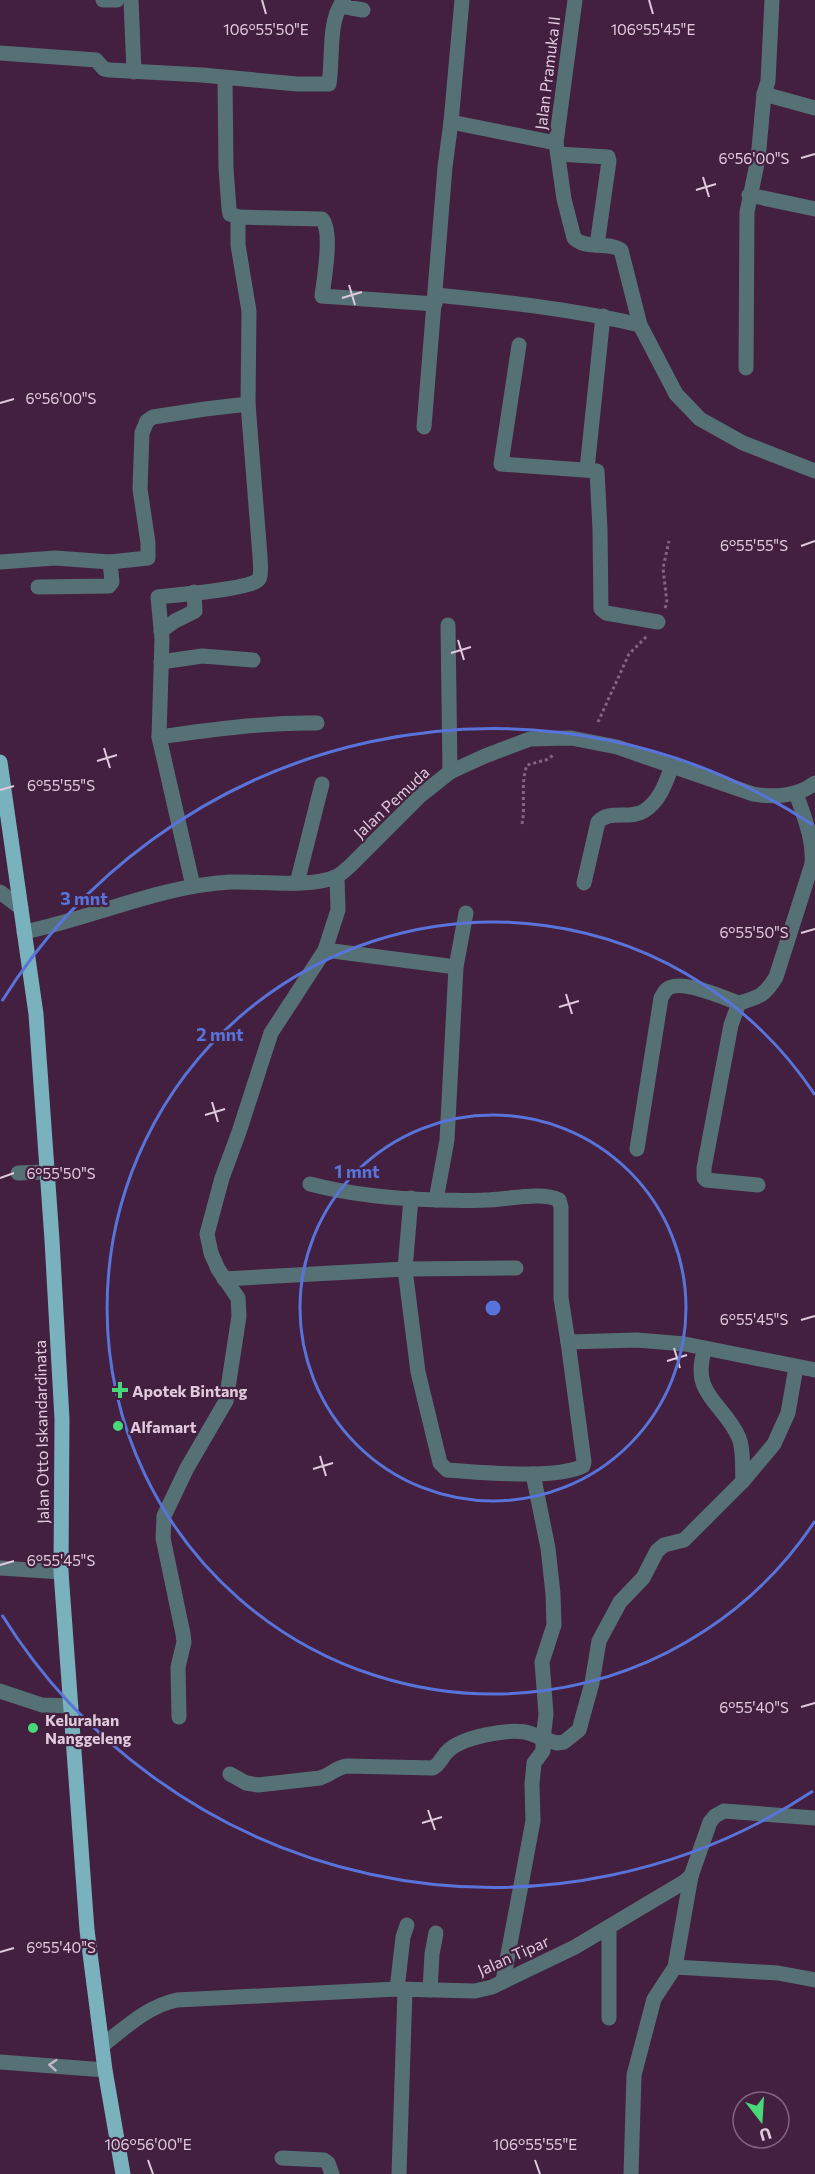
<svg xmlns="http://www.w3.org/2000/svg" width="815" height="2174" font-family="Commissioner,sans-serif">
  <rect width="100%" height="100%" fill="#43203f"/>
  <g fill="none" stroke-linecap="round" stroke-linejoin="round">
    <!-- path -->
    <g stroke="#83657f" stroke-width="3" stroke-dasharray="3 3" stroke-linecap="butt">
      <polyline points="665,608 667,603 663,568 669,541"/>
      <polyline points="598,722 629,654 647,636"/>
      <path d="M 522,824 C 526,804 520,784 527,765 L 546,760 L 555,754"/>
    </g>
    <!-- minor -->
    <g stroke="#567176" stroke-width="15">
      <polyline points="103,0 117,0"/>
      <polyline points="131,0 134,72"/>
      <polyline points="342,0 346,7 363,10"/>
      <path d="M 575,0 L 556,143 L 564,199 L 574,238 C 586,250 607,241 621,250 L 640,325 L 676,394 L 700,419 L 743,443 L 815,471"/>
      <path d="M 0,53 L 96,60 L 104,69 L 110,70 L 202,75 L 297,84 L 329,84 C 333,60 328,22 342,3"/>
      <polyline points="225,78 226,168 229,209 230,214 238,217"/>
      <polyline points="764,94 815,108"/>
      <polyline points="451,122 556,143"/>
      <polyline points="558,154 608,157 609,161 597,245"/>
      <polyline points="749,195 815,209"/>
      <path d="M 436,295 C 505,302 573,309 640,325"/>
      <polyline points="519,345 501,464 597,471 600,529 601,609 606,613 658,622"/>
      <polyline points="746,368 747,212 758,159 764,94 768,81 772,0"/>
      <polyline points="424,427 445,167 451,122 462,0"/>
      <polyline points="587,469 603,316"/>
      <path d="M 0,562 L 55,558 L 110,562 L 148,558 L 148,543 L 140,489 L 142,433 L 147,421 L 153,417 L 205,409 L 248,404 L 249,311 L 238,245 L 238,217 L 322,219 C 333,232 324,279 322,296 L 435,304"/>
      <polyline points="38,587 109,586 112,582 110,562"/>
      <polyline points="448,625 450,772"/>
      <polyline points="161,631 175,621 195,611 194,592"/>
      <polyline points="161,662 202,656 253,660"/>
      <path d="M 159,737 C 211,730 264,722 317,723"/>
      <polyline points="297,883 322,784"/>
      <path d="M 584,883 L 598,822 C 609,809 630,820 644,811 C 660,801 666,782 672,766"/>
      <path d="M 193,886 L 159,737 L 162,639 L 158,597 C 173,595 254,589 259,579 C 262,573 260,562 260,556 L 248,404"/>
      <polyline points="0,892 21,908"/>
      <path d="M 24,932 C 93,918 159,886 230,882 C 257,881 312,888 335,877 C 341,875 345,870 350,866 L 421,795 L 450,772 L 485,756 L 530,739 L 571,738 L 617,747 L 753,794 C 774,798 798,796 815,783"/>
      <polyline points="325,950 456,967"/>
      <path d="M 637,1149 L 661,998 C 663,995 664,992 666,990 C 678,977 724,998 739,1003"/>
      <polyline points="18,1173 47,1172"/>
      <path d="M 310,1184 C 352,1195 395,1199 439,1200 C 454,1200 470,1201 485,1200 C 505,1200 542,1191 559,1200 L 561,1207 L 561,1298 L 568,1342 L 637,1340 L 685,1344 L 815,1370"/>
      <path d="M 758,1185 L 706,1180 L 704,1178 L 704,1168 L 731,1025 L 739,1003 C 760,997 765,995 776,977 L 812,864 C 814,839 804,817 796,793"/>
      <path d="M 411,1198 L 405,1269 L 418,1372 L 440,1463 L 447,1470 C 481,1472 554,1480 583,1466 L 584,1462 L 568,1342"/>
      <polyline points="436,1200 447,1140 456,967 466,913"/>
      <polyline points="224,1279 405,1269 516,1268"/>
      <path d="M 705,1349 C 689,1394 725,1404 739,1438 C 744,1450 742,1467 743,1481"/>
      <polyline points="0,1568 61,1572"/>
      <polyline points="0,1691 42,1705 71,1706"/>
      <polyline points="179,1717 178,1667 184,1642 183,1634 163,1538 164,1516 187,1468 226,1401 239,1316 238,1298 218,1269 211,1253 207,1234 222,1178 239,1132 271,1033 325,950 338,910 337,877"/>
      <path d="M 230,1774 L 246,1783 L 258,1785 L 320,1778 C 331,1775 336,1767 347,1766 L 433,1768 C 441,1763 442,1756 448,1751 C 462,1737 506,1729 525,1732 C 531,1733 537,1736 543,1739 L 546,1714 L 542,1662 L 554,1625 L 553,1594 L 548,1548 L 533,1474"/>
      <polyline points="609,1927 609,2018"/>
      <polyline points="675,1967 778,1973 815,1980"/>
      <polyline points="503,1981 533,1821 532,1784 534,1763 543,1751 543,1739 557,1743 564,1742 579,1730 592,1683 599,1641 620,1602 643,1578 657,1551 664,1545 684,1540 743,1481 774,1444 788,1413 796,1367"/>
      <polyline points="397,1989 403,1937 407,1925"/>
      <polyline points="430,1990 432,1954 436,1933"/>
      <path d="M 103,2045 C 126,2027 148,2006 177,2000 L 397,1989 L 475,1991 L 492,1987 L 575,1947 L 684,1882 L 691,1876 L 710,1822 L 715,1816 L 724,1811 L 815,1818"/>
      <polyline points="0,2062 105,2070"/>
      <polyline points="282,2158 324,2160 328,2163 332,2174"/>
      <polyline points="399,2174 405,1990"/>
      <polyline points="631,2174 634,2075 654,1999 675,1967 691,1876"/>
    </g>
    <!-- major -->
    <polyline stroke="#79b2bc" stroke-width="15" points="0,762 36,1014 52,1240 62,1419 61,1572 87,1930 105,2070 123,2174"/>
  </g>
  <!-- one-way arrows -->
  <defs><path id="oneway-chevron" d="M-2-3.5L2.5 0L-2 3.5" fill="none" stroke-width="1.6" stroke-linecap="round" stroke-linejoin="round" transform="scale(1.5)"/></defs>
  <use stroke="#c4b7c8" href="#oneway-chevron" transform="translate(53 2065) rotate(-176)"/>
  <!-- ticks -->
  <path fill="none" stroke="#e0c9dc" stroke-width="2" d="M 262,0 L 266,14M 649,0 L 653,14M 801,158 L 815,154M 703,177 L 709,197M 696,190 L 716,184M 349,285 L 355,305M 342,298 L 362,292M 0,403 L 14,399M 801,546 L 815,541M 458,640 L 464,660M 451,653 L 471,647M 104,748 L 110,768M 97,761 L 117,755M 0,790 L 14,786M 801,933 L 815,929M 566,994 L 572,1014M 559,1007 L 579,1001M 212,1102 L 218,1122M 205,1115 L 225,1109M 0,1178 L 14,1173M 801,1320 L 815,1316M 674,1348 L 680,1368M 667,1361 L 687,1355M 320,1456 L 326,1476M 313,1469 L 333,1463M 0,1565 L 14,1561M 801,1707 L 815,1703M 428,1810 L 435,1830M 422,1823 L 442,1817M 0,1952 L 14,1948M 148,2160 L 153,2174M 535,2160 L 540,2174"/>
  <!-- distance rings -->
  <g fill="none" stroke="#5873d9" stroke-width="3">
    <circle cx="493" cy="1308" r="193"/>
    <path d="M815 1521A386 386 0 1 1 815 1095"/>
    <path d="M813 1791A579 579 0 0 1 2 1615M2 1001A579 579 0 0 1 813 825"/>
  </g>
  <!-- markers -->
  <g fill="#48d779" stroke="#43203f" stroke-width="2">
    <path d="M117 1381h6v6h6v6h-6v6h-6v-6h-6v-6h6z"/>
    <circle cx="118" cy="1426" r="6"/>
    <circle cx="33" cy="1728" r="6"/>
  </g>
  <g text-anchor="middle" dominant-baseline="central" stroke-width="4.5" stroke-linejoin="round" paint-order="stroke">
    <!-- street labels -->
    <g font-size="16" fill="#e0c9dc" stroke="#43203f">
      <text transform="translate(547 73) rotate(-83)">Jalan Pramuka II</text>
      <text transform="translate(391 802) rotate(-43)">Jalan Pemuda</text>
      <text transform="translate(41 1432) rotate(-91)">Jalan Otto Iskandardinata</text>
      <text transform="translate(513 1955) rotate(-24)">Jalan Tipar</text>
    </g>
    <!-- poi labels -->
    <g font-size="16" font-weight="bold" fill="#e0c9dc" stroke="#43203f" text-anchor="start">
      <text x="132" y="1390">Apotek Bintang</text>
      <text x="130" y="1426">Alfamart</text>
      <text x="45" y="1719">Kelurahan<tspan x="45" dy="18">Nanggeleng</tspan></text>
    </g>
  </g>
  <g font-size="15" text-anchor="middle" fill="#e0c9dc" stroke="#43203f" stroke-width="4.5" stroke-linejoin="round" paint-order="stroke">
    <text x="266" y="35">106°55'50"E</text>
    <text x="653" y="35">106°55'45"E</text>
    <text x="754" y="164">6°56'00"S</text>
    <text x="61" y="404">6°56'00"S</text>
    <text x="754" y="551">6°55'55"S</text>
    <text x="61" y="791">6°55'55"S</text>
    <text x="754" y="938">6°55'50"S</text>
    <text x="61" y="1179">6°55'50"S</text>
    <text x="754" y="1325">6°55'45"S</text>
    <text x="61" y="1566">6°55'45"S</text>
    <text x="754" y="1713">6°55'40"S</text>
    <text x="61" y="1953">6°55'40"S</text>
    <text x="148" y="2150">106°56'00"E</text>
    <text x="535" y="2150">106°55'55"E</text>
  </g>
  <circle cx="493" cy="1308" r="9" fill="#5873d9" stroke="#43203f" stroke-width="3"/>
  <g font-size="18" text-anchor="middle" font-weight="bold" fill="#5873d9" stroke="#43203f" stroke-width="4.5" stroke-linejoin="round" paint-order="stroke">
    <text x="84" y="905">3 mnt</text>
    <text x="220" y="1041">2 mnt</text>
    <text x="357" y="1178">1 mnt</text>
  </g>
  <!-- north arrow -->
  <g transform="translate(761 2120) rotate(163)"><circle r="28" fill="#43203f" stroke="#82647e" stroke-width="1.5"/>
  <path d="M0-4.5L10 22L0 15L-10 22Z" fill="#48d779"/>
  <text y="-9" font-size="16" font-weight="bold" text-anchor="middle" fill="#e0c9dc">U</text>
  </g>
</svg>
